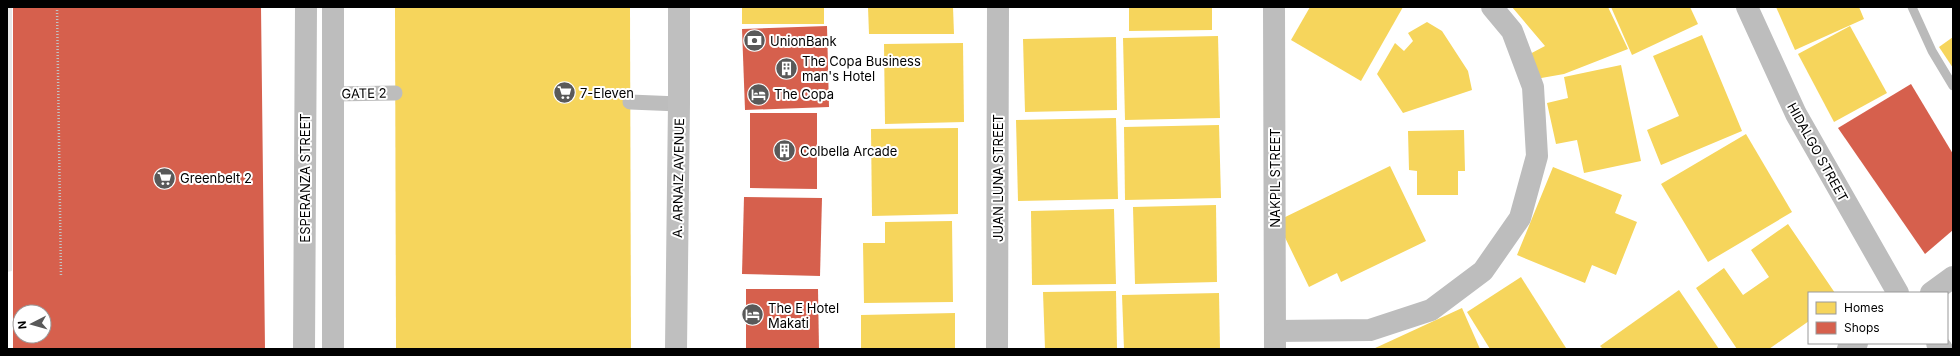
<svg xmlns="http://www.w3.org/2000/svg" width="1960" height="356" font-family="Inter,sans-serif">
  <rect width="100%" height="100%" fill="#fff"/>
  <!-- green -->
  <polygon fill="#e8e8e8" points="7,7 12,7 12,271 7,272"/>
  <!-- homes -->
  <g fill="#f6d55c">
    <polygon points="395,7 630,7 631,349 396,349"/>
    <rect x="742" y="7" width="82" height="17"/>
    <polygon points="868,7 953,7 954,34 869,34"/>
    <polygon points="1129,7 1212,7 1212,30 1129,31"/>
    <polygon points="1310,7 1403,7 1361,81 1291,40"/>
    <polygon points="1512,7 1608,7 1628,49 1564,74 1530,80 1526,56 1545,46"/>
    <polygon points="1611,7 1690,7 1698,24 1632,55"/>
    <polygon points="1776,7 1859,7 1864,19 1795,50"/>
    <polygon points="1427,22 1442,31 1468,71 1472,90 1403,113 1377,74 1395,43 1404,51 1413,41 1408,33"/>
    <polygon points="1850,26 1887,93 1834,122 1798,54"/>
    <polygon points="1702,35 1742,131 1661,165 1647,130 1679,116 1653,56"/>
    <polygon points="1218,36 1220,118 1125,120 1123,38"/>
    <polygon points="1116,37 1117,110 1025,112 1023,39"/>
    <polygon points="1953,37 1953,68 1939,47"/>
    <polygon points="963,43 964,122 885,124 884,44"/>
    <polygon points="1621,65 1641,161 1584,173 1577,140 1556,144 1547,103 1568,98 1564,77"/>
    <polygon points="1116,118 1118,199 1018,201 1016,120"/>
    <polygon points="1219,125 1221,198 1125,200 1124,127"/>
    <polygon points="958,128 958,214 872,216 871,129"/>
    <polygon points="1464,130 1465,171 1458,171 1458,195 1417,195 1417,171 1409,170 1408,131"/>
    <polygon points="1746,134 1792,212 1708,262 1661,184"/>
    <polygon points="1390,166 1426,241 1341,282 1337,273 1309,287 1277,221"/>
    <polygon points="1553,167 1622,195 1615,213 1637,222 1616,275 1592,265 1585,283 1517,255"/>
    <polygon points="1216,205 1217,282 1135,284 1133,207"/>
    <polygon points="1114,209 1116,284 1032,285 1031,211"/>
    <polygon points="952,221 953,302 864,303 863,243 885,243 885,222"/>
    <polygon points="1788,224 1835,293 1809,293 1809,321 1769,349 1737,349 1696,288 1724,268 1743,295 1769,277 1751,250"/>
    <polygon points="1521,277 1566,348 1565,349 1490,349 1467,312"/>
    <polygon points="1679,290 1719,349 1603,349 1600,346"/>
    <polygon points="1116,291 1117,349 1045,349 1043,292"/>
    <polygon points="1219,293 1220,349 1124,349 1122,295"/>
    <polygon points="1462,308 1480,349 1373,349"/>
    <polygon points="955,313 955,349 861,349 861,315"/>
  </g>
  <!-- shops -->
  <g fill="#d6604d" fill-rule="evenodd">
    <path d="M 13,7 L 261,7 L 265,349 L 13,349 ZM 20,312 L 44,312 L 44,336 L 20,336 Z"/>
    <polygon points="827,26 829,107 745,110 742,29"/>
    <polygon points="1911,84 1953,154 1953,230 1925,254 1838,128"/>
    <polygon points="750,113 817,113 817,189 750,188"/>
    <polygon points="744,197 822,198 820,276 742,274"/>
    <polygon points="746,289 818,289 819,349 746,349"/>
  </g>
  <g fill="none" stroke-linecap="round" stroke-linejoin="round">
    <!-- stream -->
    <polyline stroke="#bababa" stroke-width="9" points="1912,7 1932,51 1953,86"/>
    <!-- path -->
    <polyline stroke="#c2c2c2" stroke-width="2.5" stroke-dasharray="1 2" stroke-linecap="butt" points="57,7 61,277"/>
    <!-- lane -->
    <g stroke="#bdbdbd" stroke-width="15">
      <polyline points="333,94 395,93"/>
      <polyline points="630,102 679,104"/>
    </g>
    <!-- street -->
    <g stroke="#bdbdbd" stroke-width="22">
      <polyline points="333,7 333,349"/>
      <polyline points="1274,7 1275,349"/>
      <polyline points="1747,7 1796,114 1898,293"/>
      <polyline points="1931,293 1953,277"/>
      <polyline points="1276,331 1370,330 1431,310 1483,271 1520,218 1537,156 1533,87 1512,31 1492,7"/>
      <polyline points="1937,343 1942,349"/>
      <polyline points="304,349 306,7"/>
      <polyline points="997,349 998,7"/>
      <polyline points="1848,349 1857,343"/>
    </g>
    <!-- secondary -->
    <polyline stroke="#bfbfbf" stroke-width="22" points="676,349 679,104 679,7"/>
  </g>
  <!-- icons -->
  <defs>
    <symbol id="bank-disc" viewBox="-11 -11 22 22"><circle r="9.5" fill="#595959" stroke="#fff"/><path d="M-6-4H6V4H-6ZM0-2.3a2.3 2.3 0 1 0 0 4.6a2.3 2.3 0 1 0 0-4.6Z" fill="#fff"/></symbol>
    <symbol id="building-disc" viewBox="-11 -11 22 22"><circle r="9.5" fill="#595959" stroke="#fff"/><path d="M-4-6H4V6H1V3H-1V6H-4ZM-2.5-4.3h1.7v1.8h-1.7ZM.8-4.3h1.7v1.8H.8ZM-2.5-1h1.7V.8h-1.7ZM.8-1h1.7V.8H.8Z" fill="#fff"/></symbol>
    <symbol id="supermarket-disc" viewBox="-11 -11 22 22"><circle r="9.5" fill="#595959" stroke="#fff"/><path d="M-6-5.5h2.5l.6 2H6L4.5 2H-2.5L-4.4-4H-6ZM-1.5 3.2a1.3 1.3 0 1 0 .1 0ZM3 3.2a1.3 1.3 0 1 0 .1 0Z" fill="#fff"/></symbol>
    <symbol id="hotel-disc" viewBox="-11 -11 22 22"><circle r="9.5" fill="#595959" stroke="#fff"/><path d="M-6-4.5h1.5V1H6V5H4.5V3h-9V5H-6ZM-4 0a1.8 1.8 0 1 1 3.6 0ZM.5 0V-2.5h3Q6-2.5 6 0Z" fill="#fff"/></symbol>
  </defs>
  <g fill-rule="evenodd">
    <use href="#bank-disc" x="742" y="28" width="25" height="25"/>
    <use href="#building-disc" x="774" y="56" width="25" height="25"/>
    <use href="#supermarket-disc" x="552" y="80" width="25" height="25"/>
    <use href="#hotel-disc" x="746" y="82" width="25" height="25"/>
    <use href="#building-disc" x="772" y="138" width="25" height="25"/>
    <use href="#supermarket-disc" x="152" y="166" width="25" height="25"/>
    <use href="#hotel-disc" x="740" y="302" width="25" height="25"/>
  </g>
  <g text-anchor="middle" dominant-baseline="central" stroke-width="4" stroke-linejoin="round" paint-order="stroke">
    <!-- poi labels -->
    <g font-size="13" fill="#000" stroke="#fff" text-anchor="start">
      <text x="770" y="41">UnionBank</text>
      <text x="802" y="61">The Copa Business<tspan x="802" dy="15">man's Hotel</tspan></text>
      <text x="580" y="93">7-Eleven</text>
      <text x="774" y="94">The Copa</text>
      <text x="800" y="151">Colbella Arcade</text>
      <text x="180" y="178">Greenbelt 2</text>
      <text x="768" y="308">The E Hotel<tspan x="768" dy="15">Makati</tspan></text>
    </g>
    <!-- street labels -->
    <g font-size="13" fill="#000" stroke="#fff">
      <text transform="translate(364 93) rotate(-1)">GATE 2</text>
      <text transform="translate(1818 152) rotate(61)">HIDALGO STREET</text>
      <text transform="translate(305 178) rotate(-90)">ESPERANZA STREET</text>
      <text transform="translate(678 178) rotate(-89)">A. ARNAIZ AVENUE</text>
      <text transform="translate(998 178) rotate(-90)">JUAN LUNA STREET</text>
      <text transform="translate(1275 178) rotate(-90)">NAKPIL STREET</text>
    </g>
  </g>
  <!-- border -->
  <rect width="1960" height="356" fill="none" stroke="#000000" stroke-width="16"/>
  <!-- legend -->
  <rect x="1808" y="292" width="140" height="52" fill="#ffffff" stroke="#999999"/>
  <rect x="1816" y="302" width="20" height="12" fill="#f6d55c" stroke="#999999"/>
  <text x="1844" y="312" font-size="12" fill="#000000">Homes</text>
  <rect x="1816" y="322" width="20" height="12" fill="#d6604d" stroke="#999999"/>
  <text x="1844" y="332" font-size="12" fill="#000000">Shops</text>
  <!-- north arrow -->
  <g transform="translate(32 324) rotate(264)"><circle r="19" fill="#ffffff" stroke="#999999"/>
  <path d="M0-3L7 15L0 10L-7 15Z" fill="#595959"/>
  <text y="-6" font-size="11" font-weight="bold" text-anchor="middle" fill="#000000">N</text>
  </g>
</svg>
